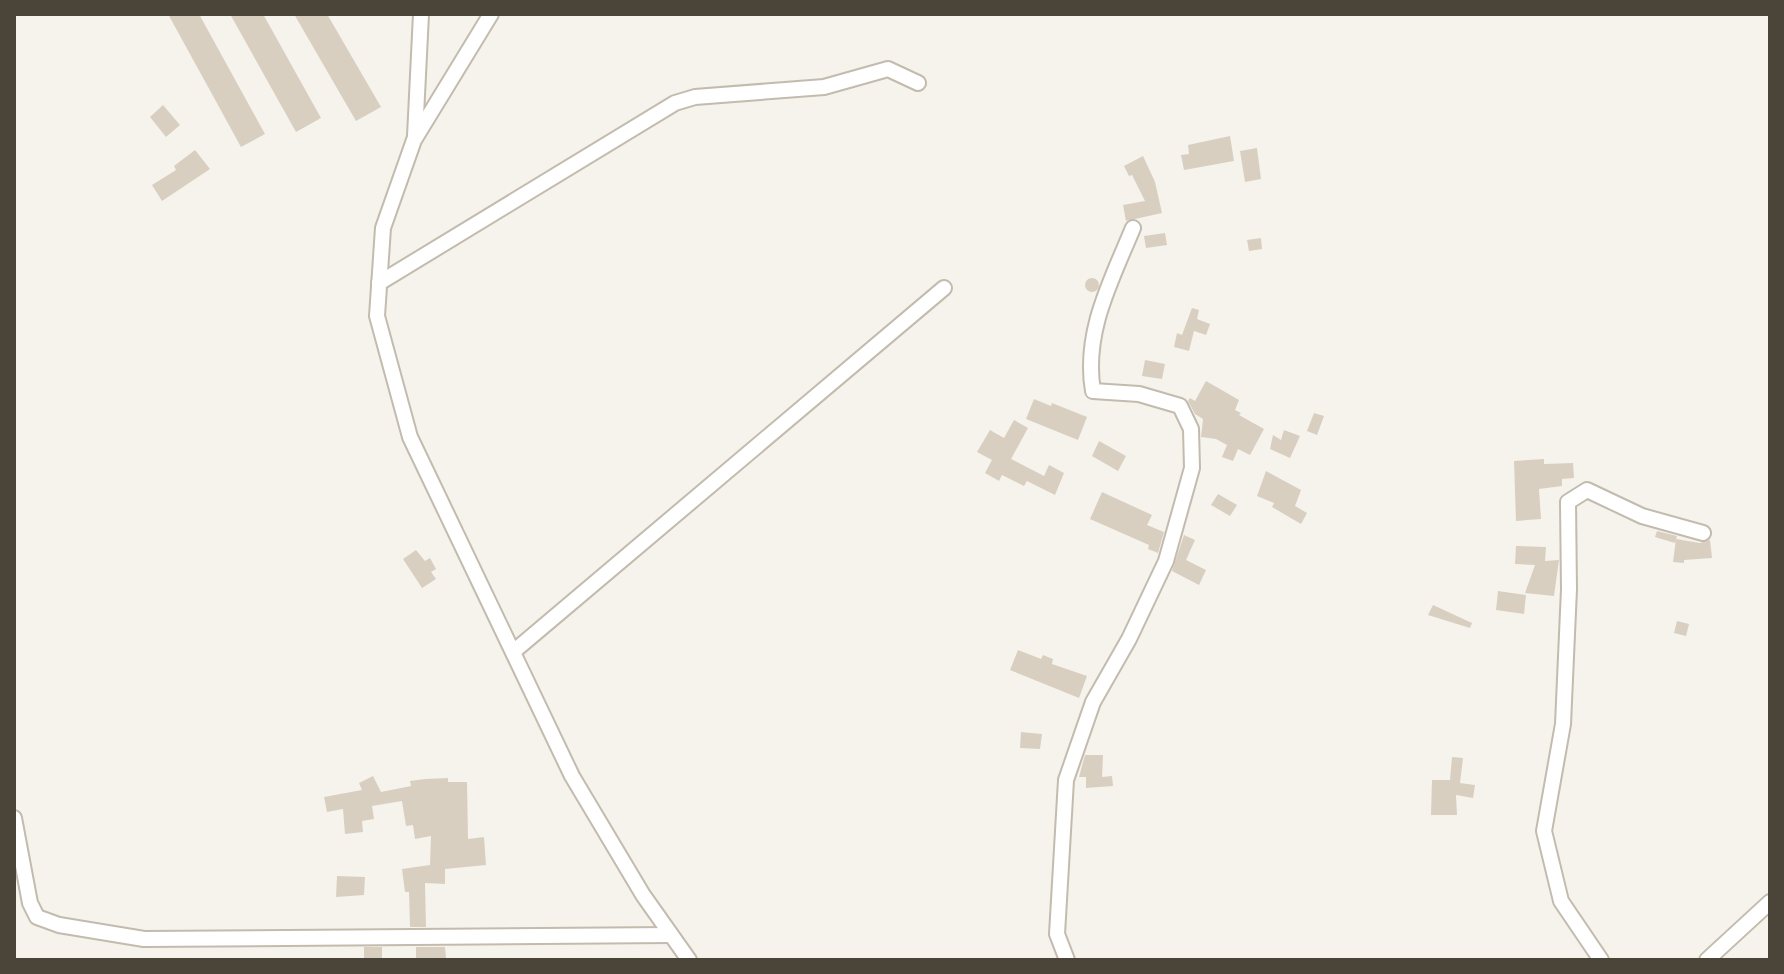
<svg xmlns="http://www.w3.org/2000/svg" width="1784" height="974" font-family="Raleway,sans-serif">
  <rect width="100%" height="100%" fill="#f6f3ec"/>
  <!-- building -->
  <g fill="#d8cfc1">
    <polygon points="168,14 199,14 265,134 241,147"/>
    <polygon points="230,14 263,14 321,118 296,132"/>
    <polygon points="294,14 327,14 381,107 356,121"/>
    <polygon points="163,105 180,125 166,137 150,117"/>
    <polygon points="1230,136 1234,161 1184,170 1181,155 1189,154 1188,145"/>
    <polygon points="1257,148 1261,179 1245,182 1240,151"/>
    <polygon points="195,150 210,169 162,201 152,185 176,170 174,166"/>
    <polygon points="1143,156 1155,182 1162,213 1126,221 1123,205 1145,201 1132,175 1129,176 1124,166"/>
    <polygon points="1165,233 1167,245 1146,248 1144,236"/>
    <polygon points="1261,238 1262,249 1249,251 1247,240"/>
    <circle cx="1092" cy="285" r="7"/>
    <polygon points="1192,308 1199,310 1197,319 1210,324 1206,335 1194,331 1189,351 1174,347 1177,333 1182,335"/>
    <polygon points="1145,360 1165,364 1162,379 1142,376"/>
    <polygon points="1206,381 1239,400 1235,410 1241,413 1239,415 1264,429 1250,455 1238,449 1233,461 1222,457 1227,445 1216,439 1201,437 1203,419 1195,414 1188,401 1190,398 1195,401"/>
    <polygon points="1034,399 1051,406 1052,403 1087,417 1078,440 1026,419"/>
    <polygon points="1314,413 1324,416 1317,435 1307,431"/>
    <polygon points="1014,420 1028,428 1011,459 1044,476 1049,465 1064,473 1055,495 1027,481 1024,486 1002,475 999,481 985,473 992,460 977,452 990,430 1004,438"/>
    <polygon points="1284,430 1300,436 1290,458 1270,449 1273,435 1281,440"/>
    <polygon points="1099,441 1126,456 1118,471 1092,456"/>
    <polygon points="1544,459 1544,464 1573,463 1574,478 1562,479 1562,486 1539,489 1541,519 1516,521 1514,461"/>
    <polygon points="1266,471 1301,490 1295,506 1307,513 1301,524 1272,507 1274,503 1257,496"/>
    <polygon points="1102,492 1152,515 1147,525 1164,532 1158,553 1148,549 1149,545 1090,519"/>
    <polygon points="1218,494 1237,505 1230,516 1211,505"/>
    <polygon points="1657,531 1677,536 1676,539 1700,543 1710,540 1712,558 1684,560 1684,563 1673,562 1676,539 1675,543 1655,537"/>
    <polygon points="1184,535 1195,540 1186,560 1206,570 1199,585 1172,571"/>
    <polygon points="1516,546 1546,547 1545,561 1559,560 1554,596 1525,593 1535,565 1515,564"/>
    <polygon points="416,550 425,561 430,558 436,569 431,572 436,579 422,588 403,559"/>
    <polygon points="1498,591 1526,595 1524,614 1496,610"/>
    <polygon points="1433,605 1472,623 1470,628 1428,615"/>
    <polygon points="1677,621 1689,624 1686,636 1674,633"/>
    <polygon points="1018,650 1041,659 1043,655 1053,659 1052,664 1087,676 1079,698 1010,670"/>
    <polygon points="1021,732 1042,734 1040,749 1020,748"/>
    <polygon points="1085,755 1103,755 1102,777 1112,776 1113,786 1086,788 1086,777 1079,777"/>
    <polygon points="1452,757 1463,758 1460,783 1475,785 1473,798 1456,795 1457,815 1431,815 1432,780 1450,780"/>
    <polygon points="373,776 381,792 411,786 410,781 425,779 448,778 448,782 467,782 468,839 484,837 486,865 445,869 445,884 425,883 426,927 410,927 409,892 405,892 402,869 430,865 431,836 415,839 413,825 406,826 402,801 372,806 374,819 362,821 363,832 345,834 343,809 327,812 324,797 362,790 359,783"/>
    <polygon points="337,876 365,877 364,895 336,897"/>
    <rect x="364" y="947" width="18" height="11"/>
    <polygon points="416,947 445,947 446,958 416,960"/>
  </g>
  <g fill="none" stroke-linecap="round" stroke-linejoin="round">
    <defs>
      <g id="minor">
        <polyline points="491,14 414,140 383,228 377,316 410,437 572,776 643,895 689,960"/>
        <polyline points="415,136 421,14"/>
        <polyline points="379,283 675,103 695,97 824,87 888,69 918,83"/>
        <polyline points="513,652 944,288"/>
        <polyline points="14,818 30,903 37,917 59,925 144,939 671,935"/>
        <path d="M 1067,960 L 1057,934 L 1066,780 L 1093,702 L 1129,639 L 1166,561 L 1192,468 L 1191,429 L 1180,406 L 1139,394 L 1093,391 C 1083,333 1111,281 1133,228"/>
        <polyline points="1601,960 1561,901 1544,831 1563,724 1569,589 1568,502 1587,490 1642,516 1703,533"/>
        <polyline points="1707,960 1770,902"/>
      </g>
    </defs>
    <!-- minor casing -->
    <use href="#minor" stroke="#c2bbae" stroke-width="18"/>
    <!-- minor -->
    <use href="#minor" stroke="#fff" stroke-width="14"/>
  </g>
  <!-- border -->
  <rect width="1784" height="974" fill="none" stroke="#4b4439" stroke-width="32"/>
</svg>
